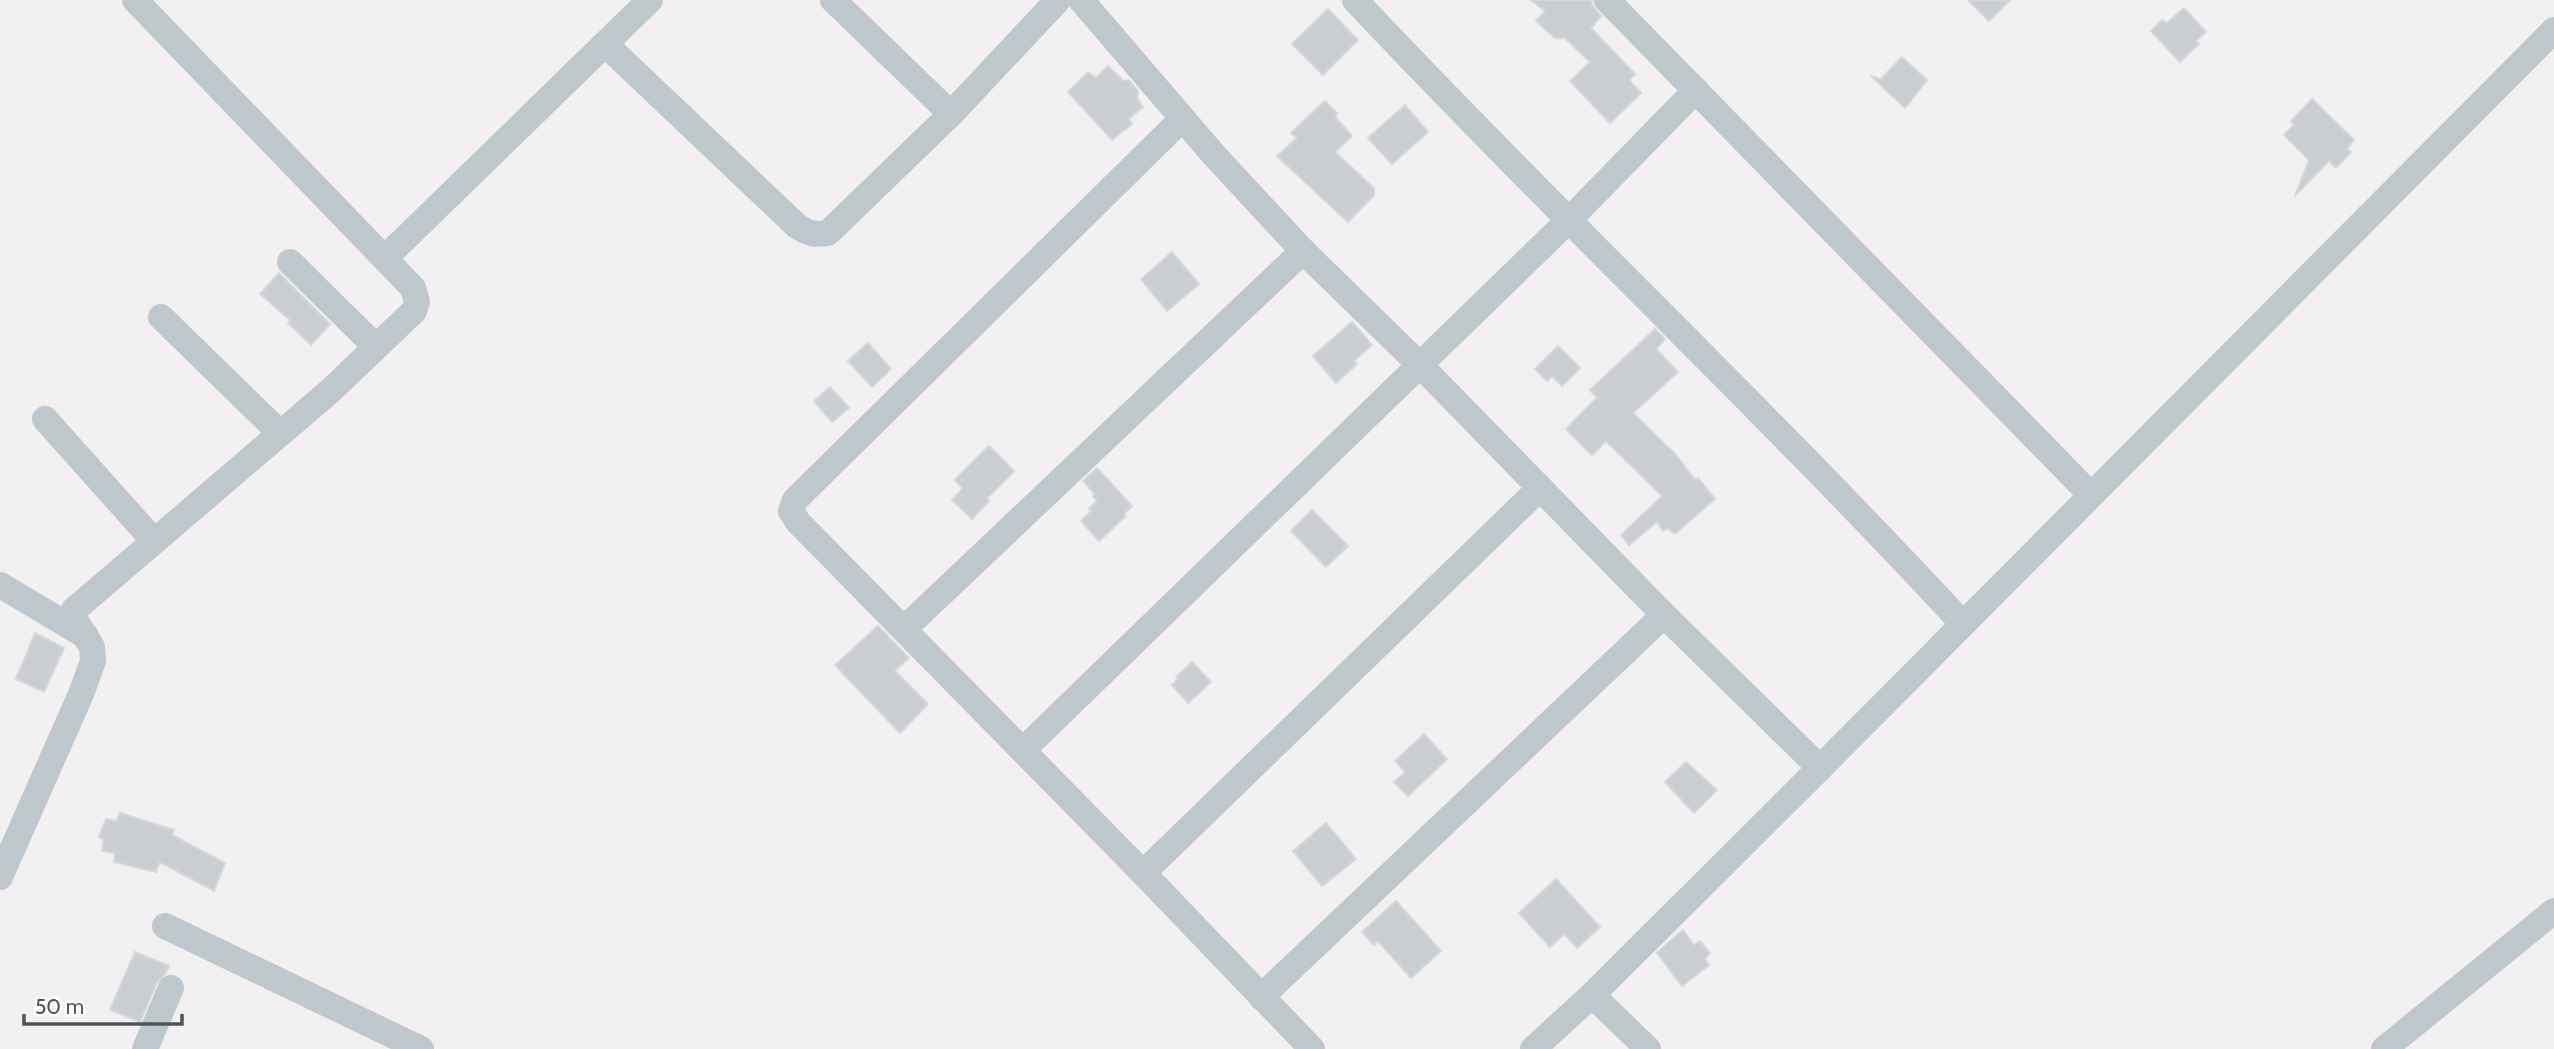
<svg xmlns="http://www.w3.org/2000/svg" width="2554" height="1049" font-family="Cabin,sans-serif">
  <rect width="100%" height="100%" fill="#f2f0f1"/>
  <!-- building -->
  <g fill="#caced2" stroke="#d5d8db" stroke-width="2">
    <polygon points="1531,0 1592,0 1592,5 1601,16 1591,28 1635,74 1629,80 1641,93 1610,123 1570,81 1590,62 1565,38 1555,38 1536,21 1545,11"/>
    <polygon points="1968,0 2010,0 1989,21"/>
    <polygon points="2184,8 2206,32 2196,41 2199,44 2180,62 2151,31 2162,20 2167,23"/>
    <polygon points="1328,9 1358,40 1323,75 1292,44"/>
    <polygon points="1902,57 1927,80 1905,108 1871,76 1881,79"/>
    <polygon points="1108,66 1124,81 1129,80 1138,91 1137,98 1143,107 1129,118 1132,124 1112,140 1068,92 1088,72 1096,78"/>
    <polygon points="2312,99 2354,140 2347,149 2351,152 2336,168 2329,161 2295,196 2309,160 2284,135 2294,125 2291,121"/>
    <polygon points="1325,101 1337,113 1335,117 1352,136 1335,152 1374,188 1374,195 1348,222 1277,156 1297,138 1291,133"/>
    <polygon points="1405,105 1428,132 1392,164 1368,138"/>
    <polygon points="1172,252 1199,284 1167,311 1141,279"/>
    <polygon points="279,273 330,324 311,345 288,323 290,320 260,294"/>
    <polygon points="1352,322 1372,345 1354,361 1357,364 1336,383 1313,356"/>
    <polygon points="1655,329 1665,339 1656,349 1678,372 1633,413 1676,455 1695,480 1698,478 1715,499 1675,534 1667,528 1663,531 1657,522 1629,545 1621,535 1662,496 1606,441 1592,455 1566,429 1597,398 1590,390"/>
    <polygon points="868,343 891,369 872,387 848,361"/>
    <polygon points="1558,346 1580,368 1562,386 1552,376 1547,381 1535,369"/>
    <polygon points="830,387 849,408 832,422 814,401"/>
    <polygon points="989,446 1014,471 987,498 989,501 972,519 952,500 963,488 955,480"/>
    <polygon points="1097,468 1132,506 1124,514 1126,516 1099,541 1081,521 1091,511 1089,508 1097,501 1093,496 1095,494 1083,481"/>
    <polygon points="1312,510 1348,546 1326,567 1291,531"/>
    <polygon points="878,626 909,658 895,671 928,704 900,733 835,665"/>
    <polygon points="35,633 64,648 44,692 16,679"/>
    <polygon points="1192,662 1211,682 1188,703 1172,685 1178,679 1176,677"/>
    <polygon points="1424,734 1447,759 1408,796 1394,782 1405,772 1395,761"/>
    <polygon points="1686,762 1717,790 1694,813 1665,782"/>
    <polygon points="120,813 174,830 172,835 225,863 214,891 160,862 156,872 114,862 115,853 102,851 104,839 99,837 106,819 116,821"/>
    <polygon points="1326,823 1356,859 1322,886 1293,851"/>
    <polygon points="1556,879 1600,927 1577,948 1564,934 1550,947 1519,913"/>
    <polygon points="1396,901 1441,951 1411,978 1378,941 1374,945 1362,932"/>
    <polygon points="1683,930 1694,945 1700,941 1710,953 1705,959 1709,965 1682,986 1657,953"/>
    <polygon points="135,952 169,966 165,974 157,982 140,1022 110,1010"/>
  </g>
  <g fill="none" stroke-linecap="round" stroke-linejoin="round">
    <!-- minor -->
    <g stroke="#bdc7cc" stroke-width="26">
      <polyline points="833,0 951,114"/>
      <polyline points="1081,0 1214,155 1303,251 1420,365 1664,615 1820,768"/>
      <path d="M 1355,0 C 1554,212 1766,411 1963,624"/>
      <polyline points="1607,0 2091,495"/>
      <path d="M 605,44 L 797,226 C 809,234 815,235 828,233 L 951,114 L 1058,0"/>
      <polyline points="1182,119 795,500 791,511 798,522 1143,873 1312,1049"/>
      <polyline points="386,257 650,0"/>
      <polyline points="290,262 376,347"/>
      <polyline points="161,317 280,433"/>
      <polyline points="45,419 154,541"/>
      <polyline points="0,585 86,636"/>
      <polyline points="904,629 1303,251"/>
      <polyline points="1023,750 1568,221 1696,90"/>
      <polyline points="1143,873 1540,488"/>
      <polyline points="0,877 81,694 93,661 92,647 73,617 74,610 329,392 414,311 417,302 413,288 135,0"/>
      <polyline points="165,926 421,1049"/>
      <polyline points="1592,995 1648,1049"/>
      <polyline points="1261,997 1664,615"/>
      <polyline points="145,1049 171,988"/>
      <polyline points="1533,1049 1592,995 1820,768 2554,30"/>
      <polyline points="2384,1049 2554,911"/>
    </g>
  </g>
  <!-- scale -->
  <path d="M24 1014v10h158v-10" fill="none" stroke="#49575c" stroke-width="3.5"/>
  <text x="35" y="1014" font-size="21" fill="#49575c" stroke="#ffffff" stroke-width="5" paint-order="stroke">50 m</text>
</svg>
